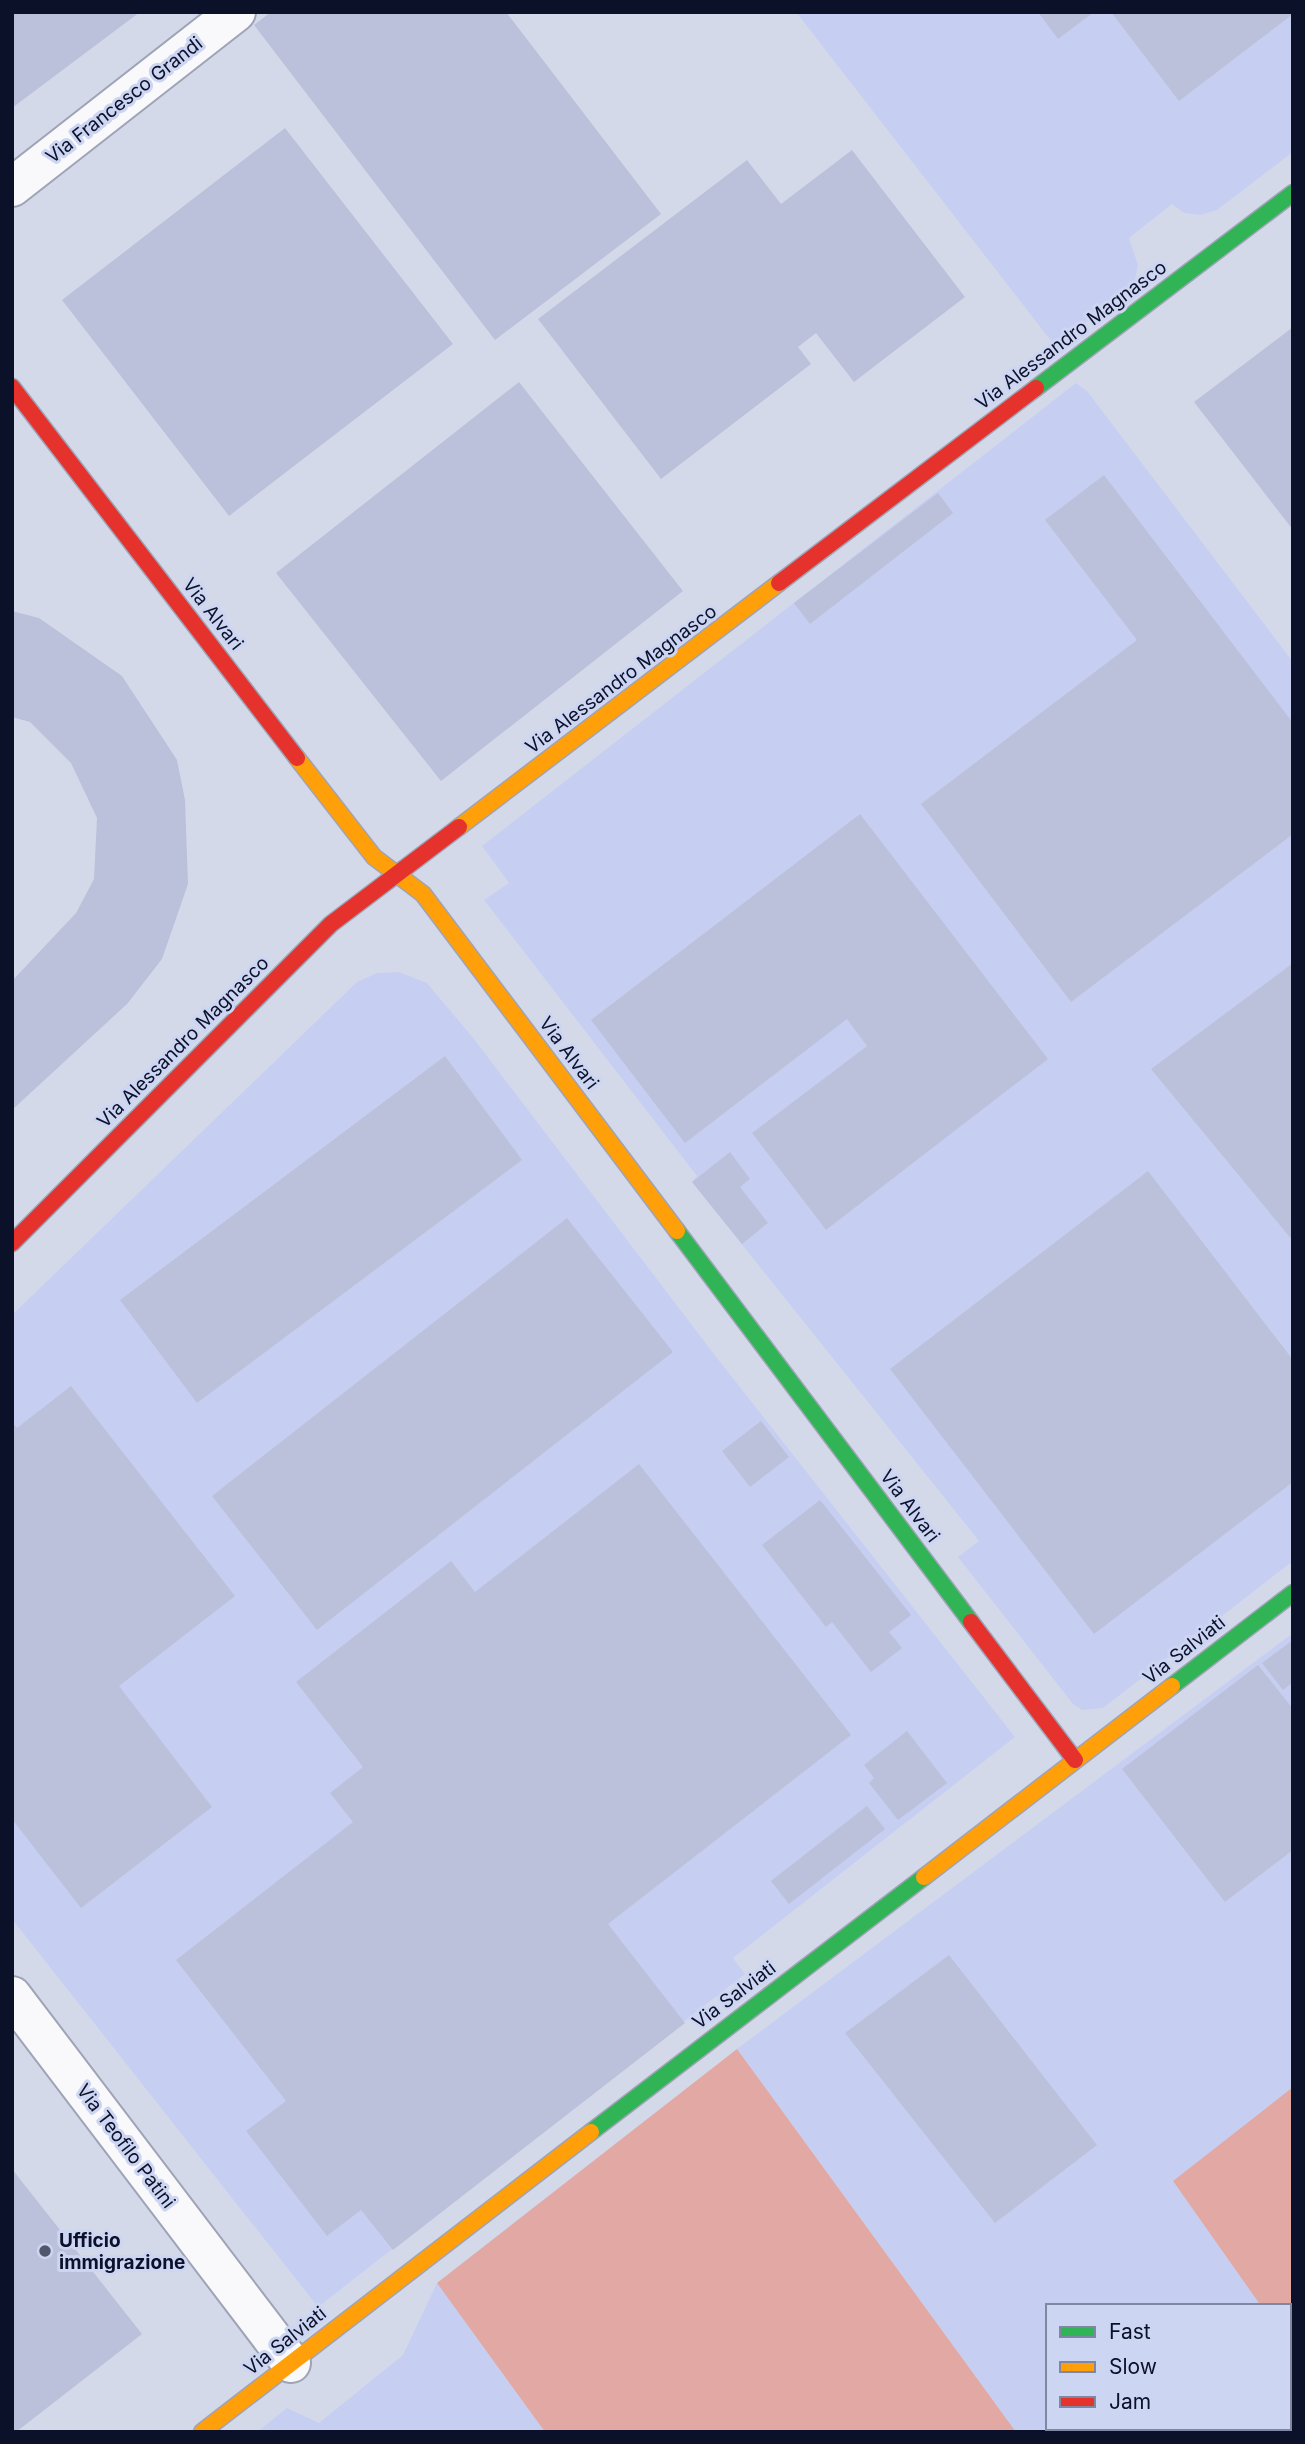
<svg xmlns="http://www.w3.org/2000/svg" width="1305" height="2444" font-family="Inter,sans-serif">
  <rect width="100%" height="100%" fill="#d4d9ea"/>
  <!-- built -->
  <g fill="#c6cff1">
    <polygon points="796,12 1293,12 1293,152 1217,210 1200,215 1184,213 1172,204 1129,238 1138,265 1135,280 1129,289 1055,346"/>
    <polygon points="1076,383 1087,391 1293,662 1293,1561 1103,1708 1082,1710 1073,1704 958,1557 979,1541 692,1182 697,1176 484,900 509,883 482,846"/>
    <polygon points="399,972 427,983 474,1039 717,1358 1015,1737 733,1958 745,1974 318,2307 12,1919 12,1315 357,982 377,973"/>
    <polygon points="1293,1633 1293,2087 1173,2181 1261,2306 1048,2306 1048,2428 1289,2428 1289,2345 1293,2350 1293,2432 1016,2432 737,2049"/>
    <polygon points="437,2283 545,2432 257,2432 287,2408 319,2423 403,2355"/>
  </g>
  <!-- green -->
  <g fill="#e2a8a3">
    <polygon points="737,2049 1016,2432 545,2432 437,2283"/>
    <polygon points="1293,2087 1293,2350 1289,2345 1289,2306 1261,2306 1173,2181"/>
  </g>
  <!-- building -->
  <g fill="#bbc1da">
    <polygon points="12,12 140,12 12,108"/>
    <polygon points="271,12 506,12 661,214 495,340 254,25"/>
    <polygon points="1038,12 1094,12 1058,39"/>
    <polygon points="1111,12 1293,12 1293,14 1179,101"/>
    <polygon points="285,128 453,344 229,516 62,300"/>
    <polygon points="852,150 965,297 854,382 816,333 798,347 811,364 661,479 538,319 747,160 781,204"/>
    <polygon points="1293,327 1293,530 1194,402"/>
    <polygon points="519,382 683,591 441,781 276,573"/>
    <polygon points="1104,475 1293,723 1293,834 1071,1002 921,804 1137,640 1045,520"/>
    <polygon points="938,493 953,513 810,624 794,603"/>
    <polygon points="12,611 39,618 122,676 177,760 185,800 188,884 162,959 127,1004 12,1110 12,981 76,913 94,879 97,818 71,763 30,722 12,717"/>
    <polygon points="860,814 1048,1059 826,1230 752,1133 867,1046 847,1019 685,1143 591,1020"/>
    <polygon points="1293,963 1293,1241 1151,1069"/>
    <polygon points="445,1056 522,1160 197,1403 120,1300"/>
    <polygon points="730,1152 750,1179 740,1187 768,1223 742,1244 692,1182"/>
    <polygon points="1148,1171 1293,1360 1293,1482 1094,1634 890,1369"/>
    <polygon points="567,1218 673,1352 317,1630 212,1496"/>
    <polygon points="71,1386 235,1596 119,1686 212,1807 81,1908 12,1819 12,1422 17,1428"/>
    <polygon points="761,1421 789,1457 750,1487 722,1451"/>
    <polygon points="639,1464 851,1735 608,1924 685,2023 393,2250 361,2210 327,2236 246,2131 286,2101 176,1960 353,1822 330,1793 363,1767 296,1682 451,1561 475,1592"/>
    <polygon points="820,1500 911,1615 889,1632 902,1648 871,1672 832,1622 826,1627 762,1545"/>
    <polygon points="1293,1640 1293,1682 1283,1690 1262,1663"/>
    <polygon points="1258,1665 1293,1709 1293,1850 1225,1902 1122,1769"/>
    <polygon points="907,1731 947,1783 898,1820 869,1783 874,1778 864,1765"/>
    <polygon points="867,1806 885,1829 789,1904 771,1881"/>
    <polygon points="949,1955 1097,2145 995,2223 845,2033"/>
    <polygon points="12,2169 142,2334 16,2432 12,2432"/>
  </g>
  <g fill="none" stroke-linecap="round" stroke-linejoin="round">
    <defs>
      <g id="street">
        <polyline points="12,187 236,12"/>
        <polyline points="12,1996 291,2363"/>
      </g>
      <g id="fast">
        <polyline points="1036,388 1293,193"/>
        <polyline points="677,1231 971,1622"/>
        <polyline points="1172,1686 1293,1593"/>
        <polyline points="591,2132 924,1877"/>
      </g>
      <g id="slow">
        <polyline points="297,758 374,857 423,894 677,1231"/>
        <polyline points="459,827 779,583"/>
        <polyline points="924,1877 1172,1686"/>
        <polyline points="202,2432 591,2132"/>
      </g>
      <g id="jam">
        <polyline points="12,387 297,758"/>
        <polyline points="779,583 1036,388"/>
        <polyline points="12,1243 331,924 459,827"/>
        <polyline points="971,1622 1075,1760"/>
      </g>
    </defs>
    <!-- street casing -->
    <use href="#street" stroke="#9ea3b6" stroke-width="42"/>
    <!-- fast casing -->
    <use href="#fast" stroke="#9ea3b6" stroke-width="19"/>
    <!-- slow casing -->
    <use href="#slow" stroke="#9ea3b6" stroke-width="19"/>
    <!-- jam casing -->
    <use href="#jam" stroke="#9ea3b6" stroke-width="19"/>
    <!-- street -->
    <use href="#street" stroke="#f9f9fc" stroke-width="38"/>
    <!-- fast -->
    <use href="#fast" stroke="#30b455" stroke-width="16"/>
    <!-- slow -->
    <use href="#slow" stroke="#ff9f0a" stroke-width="16"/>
    <!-- jam -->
    <use href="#jam" stroke="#e5322d" stroke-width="16"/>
  </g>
  <!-- markers -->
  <circle fill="#52576d" stroke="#ccd5f2" stroke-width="2.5" cx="45" cy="2251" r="7"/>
  <g text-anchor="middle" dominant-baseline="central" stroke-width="6" stroke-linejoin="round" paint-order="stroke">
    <!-- street labels -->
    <g font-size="19" fill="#0c112a" stroke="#ccd5f2">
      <text transform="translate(124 100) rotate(-38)">Via Francesco Grandi</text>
      <text transform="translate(1071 335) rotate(-37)">Via Alessandro Magnasco</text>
      <text transform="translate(213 614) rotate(52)">Via Alvari</text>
      <text transform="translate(621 679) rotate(-37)">Via Alessandro Magnasco</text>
      <text transform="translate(183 1042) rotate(-45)">Via Alessandro Magnasco</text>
      <text transform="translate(569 1053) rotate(53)">Via Alvari</text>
      <text transform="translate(910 1506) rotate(53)">Via Alvari</text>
      <text transform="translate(1184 1650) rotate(-38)">Via Salviati</text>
      <text transform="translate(734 1995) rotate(-37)">Via Salviati</text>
      <text transform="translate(126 2146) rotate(53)">Via Teofilo Patini</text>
      <text transform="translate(285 2341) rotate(-38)">Via Salviati</text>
    </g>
    <!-- poi labels -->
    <g font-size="19" font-weight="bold" fill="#0c112a" stroke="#ccd5f2" text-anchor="start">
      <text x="59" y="2240">Ufficio<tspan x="59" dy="22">immigrazione</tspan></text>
    </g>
  </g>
  <!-- border -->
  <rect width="1305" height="2444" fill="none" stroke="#0c112a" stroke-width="28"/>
  <!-- legend -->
  <rect x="1046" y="2304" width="245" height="126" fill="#ccd5f2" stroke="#7f87a2" stroke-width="2"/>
  <rect x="1060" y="2327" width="35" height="10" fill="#30b455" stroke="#7f87a2" stroke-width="2"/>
  <text x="1109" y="2339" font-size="21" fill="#0c112a">Fast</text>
  <rect x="1060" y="2362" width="35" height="10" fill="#ff9f0a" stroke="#7f87a2" stroke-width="2"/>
  <text x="1109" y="2374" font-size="21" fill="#0c112a">Slow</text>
  <rect x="1060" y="2397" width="35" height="10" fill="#e5322d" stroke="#7f87a2" stroke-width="2"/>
  <text x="1109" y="2409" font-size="21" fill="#0c112a">Jam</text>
</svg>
